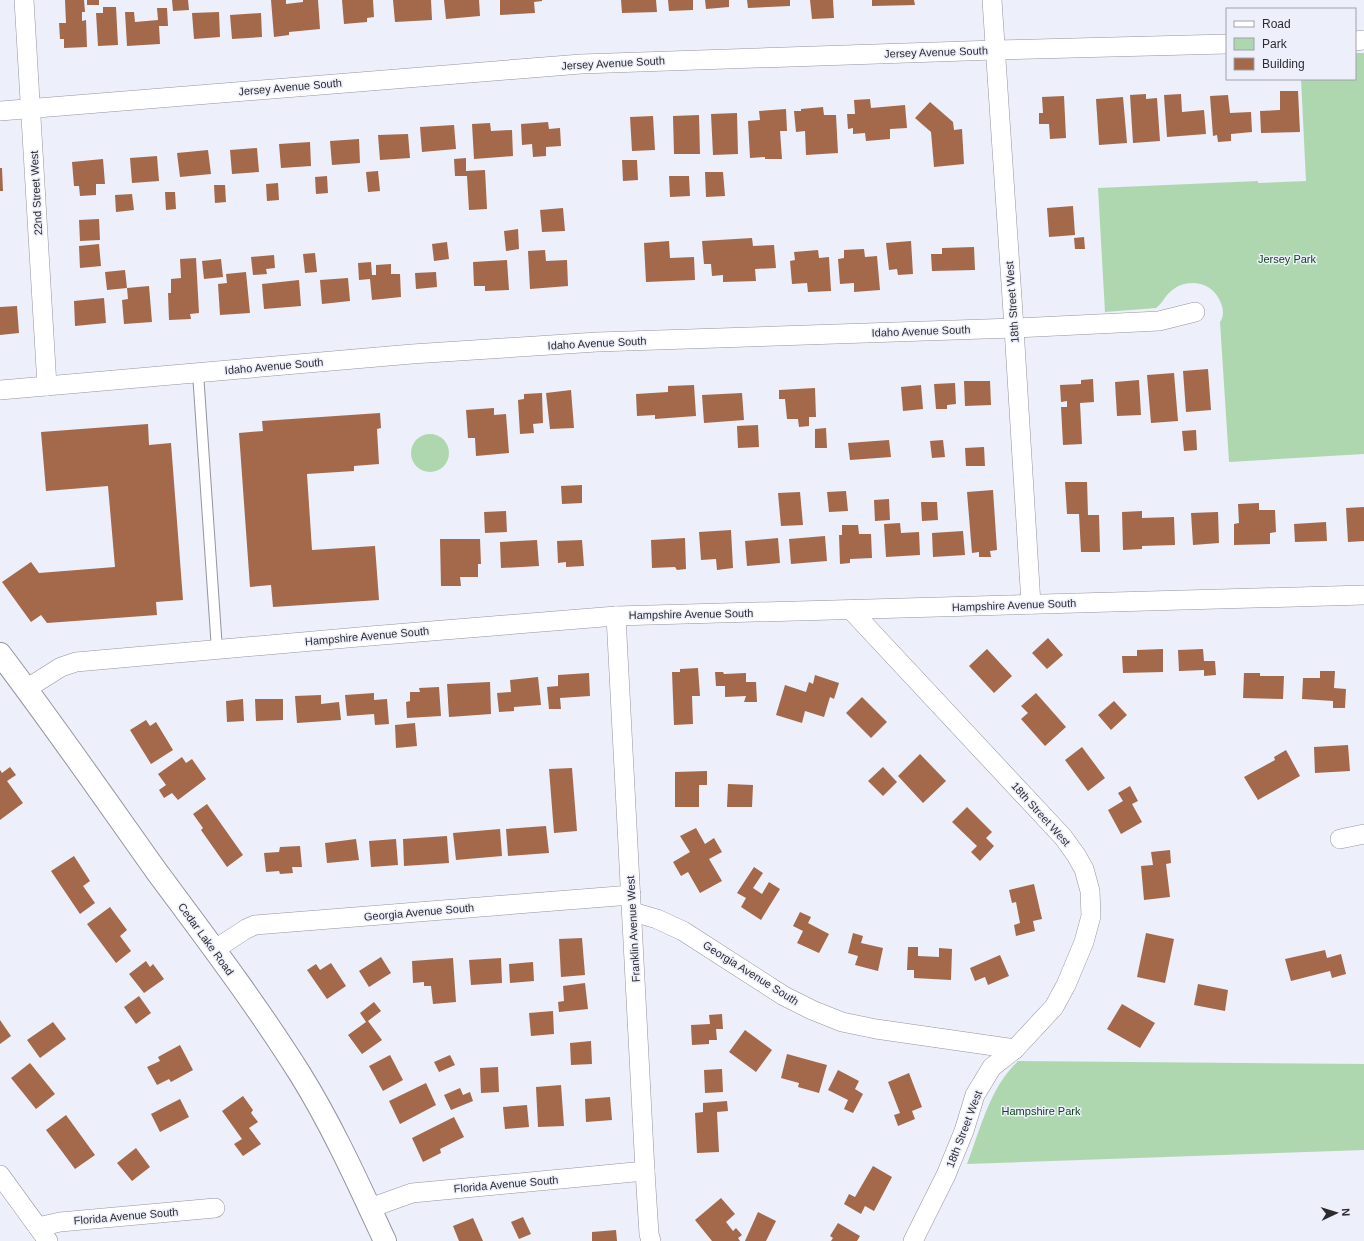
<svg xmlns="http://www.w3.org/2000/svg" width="1364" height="1241" font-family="Helvetica,sans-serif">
  <rect width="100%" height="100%" fill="#edeffa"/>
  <!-- green -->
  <g fill="#aed7b0">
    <path d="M 1355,53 L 1364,53 L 1364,454 L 1229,462 L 1220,322 C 1225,315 1223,306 1219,299 C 1210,280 1184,278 1170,292 C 1164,297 1163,303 1156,308 L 1105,312 L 1098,188 L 1258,181 L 1258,183 L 1306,181 L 1301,79 L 1355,79 Z"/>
    <circle cx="430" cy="453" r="19"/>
    <path d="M 1018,1061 L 1364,1064 L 1364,1150 L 967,1164 C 981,1128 989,1089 1018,1061 Z"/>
  </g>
  <!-- building -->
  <g fill="#a3694a">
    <polygon points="65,0 84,0 85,12 82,12 82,21 86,20 87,47 64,48 64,39 60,39 59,23 66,23"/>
    <rect x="87" y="0" width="12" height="5"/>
    <polygon points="172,0 188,0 189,10 173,11"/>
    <polygon points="271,0 286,0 286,4 303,2 303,0 318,0 320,29 289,32 289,35 274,37"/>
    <polygon points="342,0 373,0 374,17 367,18 367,22 344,24"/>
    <polygon points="393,0 431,0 432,20 395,22"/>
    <polygon points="444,0 479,0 480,16 446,19"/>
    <polygon points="500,0 542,0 542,1 534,2 535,13 500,15"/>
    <polygon points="621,0 656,0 657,12 622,13"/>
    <polygon points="668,0 693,0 693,10 669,11"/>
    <polygon points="705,0 729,0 729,7 706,9"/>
    <polygon points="747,0 790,0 790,6 748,8"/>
    <polygon points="810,0 833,0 834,18 812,19"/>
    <polygon points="872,0 914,0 915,5 872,6"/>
    <polygon points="103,7 116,7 118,45 98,46 96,13 103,13"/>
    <polygon points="157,8 167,8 168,26 159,26 160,44 127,46 125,12 134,12 135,22 158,20"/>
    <polygon points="219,12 220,37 194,39 192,13"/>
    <polygon points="261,13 262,37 232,39 230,15"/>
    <polygon points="1280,91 1298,91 1300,132 1261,133 1260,111 1280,110"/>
    <polygon points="1146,94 1146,99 1157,98 1160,141 1133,143 1130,95"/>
    <polygon points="1181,94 1182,112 1204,110 1206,134 1167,137 1164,95"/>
    <polygon points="1228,95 1230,113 1251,112 1252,132 1231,134 1231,141 1218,142 1217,135 1213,136 1210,96"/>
    <polygon points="1064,96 1066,138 1050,139 1049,124 1039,124 1039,113 1043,113 1042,97"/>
    <polygon points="1123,97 1127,143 1099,145 1096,99"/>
    <polygon points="870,99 871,108 905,105 907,128 890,129 890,139 866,141 865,133 853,134 853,128 848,129 847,114 855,114 854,100"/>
    <polygon points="930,102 953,122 954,130 962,129 964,164 934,167 931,132 915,118"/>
    <polygon points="823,107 824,115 836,115 838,153 806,155 805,131 796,132 794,111 801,111 801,109"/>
    <polygon points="786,109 787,131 780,131 782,159 765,159 765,157 750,158 748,121 760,120 759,111"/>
    <polygon points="737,113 738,154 713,155 711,114"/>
    <polygon points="699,115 700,154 674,154 673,116"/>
    <polygon points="653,116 655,150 632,151 630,117"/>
    <polygon points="548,122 549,129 560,128 561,146 546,147 546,156 533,157 532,144 522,145 521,124"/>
    <polygon points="490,123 491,131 512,130 513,156 474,159 472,124"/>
    <polygon points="454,125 456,149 422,152 420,127"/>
    <polygon points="408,134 410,158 380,160 378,135"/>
    <polygon points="359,139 360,163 332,165 330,141"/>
    <polygon points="310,142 311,166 281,168 279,144"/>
    <polygon points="257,148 259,172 232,174 230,150"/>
    <polygon points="208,150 211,174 180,177 177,153"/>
    <polygon points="157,156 159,181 132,183 130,158"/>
    <polygon points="466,158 466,171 485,170 487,209 469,210 467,176 455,176 454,159"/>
    <polygon points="103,159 105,184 96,184 96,195 80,196 79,186 74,186 72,162"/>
    <polygon points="622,160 637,160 638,180 623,181"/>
    <polygon points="0,168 2,168 3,191 0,191"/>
    <polygon points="378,171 380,191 368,192 366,172"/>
    <polygon points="705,172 723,172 725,196 706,197"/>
    <polygon points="327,176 328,193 316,194 315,177"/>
    <polygon points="669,176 689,176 690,196 670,197"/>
    <polygon points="278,183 279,200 267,201 266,184"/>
    <polygon points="214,185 225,185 226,202 215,203"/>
    <polygon points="165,192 175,192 176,209 166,210"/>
    <polygon points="132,194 134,210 116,212 115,195"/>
    <polygon points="1073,206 1075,235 1049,237 1047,208"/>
    <polygon points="563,208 565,231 542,232 540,210"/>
    <polygon points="99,219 100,240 80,241 79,220"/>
    <polygon points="518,229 519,249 506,251 504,231"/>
    <polygon points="1084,237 1085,249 1075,249 1074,238"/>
    <polygon points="752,238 753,246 774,245 776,268 755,269 756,281 723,282 723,275 712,276 711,264 704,264 702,241"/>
    <polygon points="669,241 670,258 694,257 695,280 646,282 644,243"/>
    <polygon points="911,241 913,274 898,275 897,269 889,270 886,243"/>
    <polygon points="447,242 449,259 434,261 432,244"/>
    <polygon points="99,244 101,266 80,268 79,246"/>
    <polygon points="974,247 975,270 932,271 931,254 942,254 942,248"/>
    <polygon points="864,249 865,257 877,256 880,290 854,292 854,283 840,284 838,259 844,258 844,250"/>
    <polygon points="545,250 546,261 567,260 568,286 530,289 528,251"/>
    <polygon points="818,250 819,258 829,257 831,291 808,292 807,283 792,284 790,261 795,260 794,252"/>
    <polygon points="315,253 317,272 305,273 303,254"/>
    <polygon points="274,255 275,268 266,269 267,274 253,275 251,257"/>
    <polygon points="196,258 199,313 190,314 191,319 169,320 168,293 171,293 171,279 181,278 180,259"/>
    <polygon points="221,259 223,277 204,279 202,261"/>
    <polygon points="507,260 509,290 485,291 485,286 474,286 473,262"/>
    <polygon points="371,262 372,275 376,275 376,265 391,264 391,274 400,274 401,297 372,300 370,279 359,280 358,263"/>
    <polygon points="125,270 127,288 107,290 105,272"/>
    <polygon points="246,272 250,313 220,315 218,284 227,283 226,274"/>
    <polygon points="436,272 437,287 416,289 415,273"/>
    <polygon points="348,278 350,301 322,304 320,280"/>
    <polygon points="299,280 301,306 264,309 262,284"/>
    <polygon points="149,286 152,322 124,324 122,300 128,299 127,288"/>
    <polygon points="104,298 106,323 75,326 74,301"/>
    <polygon points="17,306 19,333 0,335 0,307"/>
    <polygon points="1208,369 1211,410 1186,412 1183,371"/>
    <polygon points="1174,373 1178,421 1151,423 1147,375"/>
    <polygon points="1093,379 1094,402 1080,403 1082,444 1063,445 1061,407 1067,407 1067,401 1061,402 1060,385 1081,384 1081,380"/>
    <polygon points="1139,380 1141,415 1117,416 1115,382"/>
    <polygon points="964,381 990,381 991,405 965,406"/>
    <polygon points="955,383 956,404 947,405 947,409 936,409 934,384"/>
    <polygon points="694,385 696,416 655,419 655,415 637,416 636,394 668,392 668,386"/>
    <polygon points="921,385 923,409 903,411 901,387"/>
    <polygon points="815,388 816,417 809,417 809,426 799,427 798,419 787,419 785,399 779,399 779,390"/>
    <polygon points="571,390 574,428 550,429 546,393"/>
    <polygon points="542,393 543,423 533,424 534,433 520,434 518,400 524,399 524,394"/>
    <polygon points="742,393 744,420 704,423 702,395"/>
    <polygon points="494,408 494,415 506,414 509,453 476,456 475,438 468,438 466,410"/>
    <polygon points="380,413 381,428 377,429 379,464 354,466 354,471 307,474 312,550 375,546 379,600 273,607 271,585 250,587 239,433 263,431 262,421"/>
    <polygon points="148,424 149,445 171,443 183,600 156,602 157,615 47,623 41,615 31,622 2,582 31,562 39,573 115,567 108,486 46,491 41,432"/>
    <polygon points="758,425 759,447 738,448 737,426"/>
    <polygon points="826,428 827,448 815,448 815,429"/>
    <polygon points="1196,430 1197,450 1184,451 1182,431"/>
    <polygon points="889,440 891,457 850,460 848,443"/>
    <polygon points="943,440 945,457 932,458 930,441"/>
    <polygon points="984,447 985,466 966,466 965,448"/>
    <polygon points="1065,482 1087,482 1088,515 1099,515 1100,552 1081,552 1079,514 1067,514"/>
    <polygon points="582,485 582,503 562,504 561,486"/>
    <polygon points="993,490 997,550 990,551 991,557 979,557 979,552 972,553 967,492"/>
    <polygon points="846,491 848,511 829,512 827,492"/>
    <polygon points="800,492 803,525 781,526 778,493"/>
    <polygon points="889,499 890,520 875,521 874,500"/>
    <polygon points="921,502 937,502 938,520 922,521"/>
    <polygon points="1259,503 1259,510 1275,510 1276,532 1270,533 1270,544 1234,545 1234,524 1239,523 1238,504"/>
    <polygon points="1364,507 1364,541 1348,542 1346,508"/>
    <polygon points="506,511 507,532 485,533 484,512"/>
    <polygon points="1142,511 1142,518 1174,517 1175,545 1142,546 1142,549 1123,550 1122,512"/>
    <polygon points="1218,512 1219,543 1193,545 1191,513"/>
    <polygon points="1326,522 1327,541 1295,542 1294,524"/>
    <polygon points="900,523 901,533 919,532 920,555 886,557 884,524"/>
    <polygon points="842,525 858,525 859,534 871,534 872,558 850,559 850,563 840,564 839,535 842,535"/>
    <polygon points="731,530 733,568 717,570 716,559 701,560 699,532"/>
    <polygon points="963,531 965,555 933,557 932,533"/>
    <polygon points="825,536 827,561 791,564 789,539"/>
    <polygon points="685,538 686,569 677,570 675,567 652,568 651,540"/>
    <polygon points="778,538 780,563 747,566 745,541"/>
    <polygon points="440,539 480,539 481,564 478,564 478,577 460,577 461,586 441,586"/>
    <polygon points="537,540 539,566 501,568 500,542"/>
    <polygon points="582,540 584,566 566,567 566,562 558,563 557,541"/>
    <polygon points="1048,638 1063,655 1047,669 1032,653"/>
    <polygon points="987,649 1012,676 994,693 969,666"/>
    <polygon points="1163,649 1163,672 1123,673 1122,656 1137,656 1137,650"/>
    <polygon points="1203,649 1204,661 1215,661 1216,675 1204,676 1204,670 1179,671 1178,650"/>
    <polygon points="698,668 700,696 692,696 693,724 674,725 672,672 680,672 680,669"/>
    <polygon points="1320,671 1335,671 1334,688 1346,689 1345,708 1333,708 1333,701 1302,699 1303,678 1320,678"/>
    <polygon points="715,672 723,672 724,674 746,673 746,682 756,682 757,702 744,702 746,696 725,697 725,686 716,686"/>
    <polygon points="589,673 590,696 560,698 561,709 549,709 547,687 558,686 558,675"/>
    <polygon points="1244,673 1260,673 1260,676 1284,676 1283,699 1243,698"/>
    <polygon points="815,675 839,683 834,699 830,697 824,717 805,711 802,723 776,715 785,685 806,692 809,682 813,684"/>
    <polygon points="538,677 541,705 514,707 514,711 499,712 497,693 511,692 510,680"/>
    <polygon points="490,682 491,714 449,717 447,684"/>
    <polygon points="439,687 441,716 407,718 406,702 410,701 410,692 420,692 419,688"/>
    <polygon points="374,693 374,700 387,699 389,724 375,725 374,714 347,716 345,695"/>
    <polygon points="1036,693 1066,727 1045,746 1021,719 1028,713 1021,706"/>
    <polygon points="321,695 321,704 339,702 341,720 297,723 295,696"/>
    <polygon points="862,697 887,722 871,738 846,713"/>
    <polygon points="243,699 244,721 227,722 226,701"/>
    <polygon points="255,699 283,699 283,720 256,721"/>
    <polygon points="1114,701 1127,715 1111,730 1098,715"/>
    <polygon points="146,720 150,726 156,722 173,750 151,764 130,730"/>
    <polygon points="415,723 417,746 396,748 395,725"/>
    <polygon points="1348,745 1350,771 1315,773 1314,747"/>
    <polygon points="1082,747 1105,778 1088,791 1065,760"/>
    <polygon points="1286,750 1300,776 1258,800 1244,777 1275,760 1274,757"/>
    <polygon points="920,754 946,781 923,803 898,776"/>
    <polygon points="182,757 186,763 192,759 206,779 178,800 172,793 164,798 159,790 166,785 158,774"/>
    <polygon points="10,767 16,775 7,781 23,803 0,820 0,770 2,773"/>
    <polygon points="883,767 897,782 883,796 868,781"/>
    <polygon points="572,768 577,831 554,833 549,769"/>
    <polygon points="707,771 707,785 699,785 699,807 675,807 675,772"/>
    <polygon points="728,784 753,785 752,807 727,807"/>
    <polygon points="1130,786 1138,801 1132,804 1142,822 1121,834 1108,810 1123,801 1118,793"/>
    <polygon points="207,804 243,855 227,867 201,830 203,828 193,814"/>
    <polygon points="967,807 992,832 986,838 994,846 980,861 971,852 977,846 952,822"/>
    <polygon points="546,826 549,853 508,856 506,829"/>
    <polygon points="696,828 705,844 714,838 722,852 709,859 722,881 700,893 688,872 681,876 673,862 690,852 680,836"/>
    <polygon points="500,829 502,856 456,860 453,833"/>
    <polygon points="447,836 449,863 404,866 403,839"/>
    <polygon points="356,839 359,860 327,863 325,843"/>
    <polygon points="396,839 398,865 371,867 369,841"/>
    <polygon points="300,846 302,867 292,867 293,873 280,874 279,871 266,872 264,853 279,852 280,847"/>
    <polygon points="1170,850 1171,863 1166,864 1170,897 1144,900 1141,866 1153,865 1151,852"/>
    <polygon points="74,856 90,881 83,886 95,903 80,914 51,871"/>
    <polygon points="754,867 763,873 753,888 762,894 769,882 780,889 761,920 741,907 746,898 737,893"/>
    <polygon points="1034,884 1042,919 1033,921 1035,931 1016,936 1014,925 1020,923 1016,902 1012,903 1009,890"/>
    <polygon points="110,907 127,930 120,936 131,951 116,963 87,924"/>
    <polygon points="800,912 811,917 808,923 829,934 819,953 797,943 803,931 793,926"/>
    <polygon points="853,933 863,936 861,943 883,948 878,971 855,965 858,956 848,953"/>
    <polygon points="1146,933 1174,939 1165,983 1137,977"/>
    <polygon points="582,938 585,975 561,977 559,939"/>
    <polygon points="908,947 918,947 918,956 939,957 939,948 952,949 951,980 914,978 914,970 907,970"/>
    <polygon points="1325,950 1327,958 1341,954 1346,974 1332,978 1330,971 1291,981 1285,959"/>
    <polygon points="1000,955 1009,976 988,985 985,977 975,981 970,968"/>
    <polygon points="381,957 391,973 369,987 359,971"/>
    <polygon points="453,958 456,1002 433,1004 431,986 424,986 424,982 413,983 412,961"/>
    <polygon points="501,958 502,983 471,985 469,960"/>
    <polygon points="146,961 150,967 153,964 164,979 144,993 129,974"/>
    <polygon points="533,962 534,981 510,983 509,964"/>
    <polygon points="331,963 346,986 327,999 307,970 316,964 320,970"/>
    <polygon points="585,983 588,1009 559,1012 558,1002 564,1001 563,986"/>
    <polygon points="1198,984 1228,990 1225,1011 1194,1005"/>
    <polygon points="139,996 151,1013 136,1024 124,1007"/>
    <polygon points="374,1002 381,1011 368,1021 382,1040 362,1054 348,1035 366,1022 360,1013"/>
    <polygon points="1122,1004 1155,1023 1140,1048 1107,1029"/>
    <polygon points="553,1011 554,1034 531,1036 529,1013"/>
    <polygon points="722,1014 723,1029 716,1029 717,1040 709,1040 709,1044 692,1045 691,1025 710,1024 709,1015"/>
    <polygon points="0,1020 11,1036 0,1044"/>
    <polygon points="53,1022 66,1039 40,1058 27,1040"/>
    <polygon points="745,1030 772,1050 756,1072 729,1052"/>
    <polygon points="591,1041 592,1064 571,1065 570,1043"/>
    <polygon points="180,1045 193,1070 171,1082 169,1079 157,1085 147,1067 160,1061 158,1057"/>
    <polygon points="787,1054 827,1065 819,1093 798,1087 799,1083 781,1078"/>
    <polygon points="390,1055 403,1080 383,1091 369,1066"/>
    <polygon points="450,1055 455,1065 439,1072 434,1062"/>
    <polygon points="30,1063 55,1094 36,1109 11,1078"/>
    <polygon points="498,1067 499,1092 481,1093 480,1068"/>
    <polygon points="722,1069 723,1092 705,1093 704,1070"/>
    <polygon points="838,1070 859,1081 855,1089 863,1094 853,1113 844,1109 848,1100 828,1090"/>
    <polygon points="909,1073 922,1107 912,1111 915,1119 898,1126 894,1115 900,1113 888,1082"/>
    <polygon points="426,1083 436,1105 400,1124 389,1101"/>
    <polygon points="561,1085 564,1126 538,1127 536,1087"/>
    <polygon points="460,1088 463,1095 470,1092 473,1101 451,1110 444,1095"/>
    <polygon points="243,1096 253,1110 251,1113 258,1122 249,1128 261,1144 243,1156 234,1144 242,1139 222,1111"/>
    <polygon points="610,1097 612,1120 586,1122 585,1099"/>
    <polygon points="180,1099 189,1117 160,1132 151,1114"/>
    <polygon points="727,1101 728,1111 717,1112 719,1152 697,1153 695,1113 703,1112 703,1103"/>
    <polygon points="527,1105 529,1127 505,1129 503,1107"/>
    <polygon points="66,1115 95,1155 75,1169 46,1130"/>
    <polygon points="454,1117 464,1137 440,1149 441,1153 423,1162 412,1138"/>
    <polygon points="136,1148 150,1167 132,1181 117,1163"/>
    <polygon points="873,1166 892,1177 874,1211 865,1206 861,1214 844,1204 849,1194 855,1197"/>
    <polygon points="721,1198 735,1214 726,1222 733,1231 736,1228 742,1235 738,1238 740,1241 712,1241 695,1220"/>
    <polygon points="758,1212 776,1221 766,1241 745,1241"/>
    <polygon points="523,1217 531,1234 519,1239 511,1222"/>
    <polygon points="473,1218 483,1241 459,1241 453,1226"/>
    <polygon points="838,1223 860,1236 857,1241 831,1241 833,1238 830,1236"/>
    <polygon points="616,1230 617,1241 592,1241 592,1232"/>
  </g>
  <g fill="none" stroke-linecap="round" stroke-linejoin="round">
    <defs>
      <polyline id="lane" points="198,373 217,650"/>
      <g id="street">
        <polyline points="24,0 47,386"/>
        <polyline points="992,0 1014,328 1031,604"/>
        <polyline points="1355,41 1364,40"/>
        <polyline points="0,111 581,64 995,50 1227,44"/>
        <polyline points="0,390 412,354 597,342 1014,328 1159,321 1195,312"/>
        <polyline points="851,610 1063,837 1076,855 1084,869 1090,891 1091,916 1084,942 1066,985 1054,1007 1015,1049 992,1067 975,1095 964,1131 946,1175 913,1241"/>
        <polyline points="616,616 645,1171 649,1234 651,1241"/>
        <polyline points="26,689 61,667 76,662 370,636 616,616 1364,595"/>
        <polyline points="1340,839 1364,834"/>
        <polyline points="633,912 657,919 683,931 784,996 812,1010 842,1022 876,1029 1015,1049"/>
        <polyline points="214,950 246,929 255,925 631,895"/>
        <polyline points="0,1175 48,1241"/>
        <polyline points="370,1208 412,1193 645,1171"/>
        <polyline points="38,1227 60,1222 215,1208"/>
      </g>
      <path id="secondary" d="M 0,654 C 54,725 105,799 157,872 C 206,938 256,1004 300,1074 C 333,1127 359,1185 385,1241"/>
    </defs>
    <!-- lane casing -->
    <use href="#lane" stroke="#93949f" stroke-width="12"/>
    <!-- street casing -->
    <use href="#street" stroke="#93949f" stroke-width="20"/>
    <!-- secondary casing -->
    <use href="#secondary" stroke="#93949f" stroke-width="24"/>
    <!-- lane -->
    <use href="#lane" stroke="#fff" stroke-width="10"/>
    <!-- street -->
    <use href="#street" stroke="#fff" stroke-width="19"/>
    <!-- secondary -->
    <use href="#secondary" stroke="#fff" stroke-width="22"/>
  </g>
  <g text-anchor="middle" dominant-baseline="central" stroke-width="3" stroke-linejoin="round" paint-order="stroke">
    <!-- street labels -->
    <g font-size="11" fill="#2c2c30" stroke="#edeffa">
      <text transform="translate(936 52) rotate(-2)">Jersey Avenue South</text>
      <text transform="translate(613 63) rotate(-3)">Jersey Avenue South</text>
      <text transform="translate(290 87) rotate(-5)">Jersey Avenue South</text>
      <text transform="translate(36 193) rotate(-93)">22nd Street West</text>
      <text transform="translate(1012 302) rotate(-94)">18th Street West</text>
      <text transform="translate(921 331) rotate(-2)">Idaho Avenue South</text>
      <text transform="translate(597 343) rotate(-3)">Idaho Avenue South</text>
      <text transform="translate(274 366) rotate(-5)">Idaho Avenue South</text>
      <text transform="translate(1014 605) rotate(-2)">Hampshire Avenue South</text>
      <text transform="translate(691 614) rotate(-1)">Hampshire Avenue South</text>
      <text transform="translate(367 636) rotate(-5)">Hampshire Avenue South</text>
      <text transform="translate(1041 814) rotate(48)">18th Street West</text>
      <text transform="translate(419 912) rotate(-5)">Georgia Avenue South</text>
      <text transform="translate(633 929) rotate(-93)">Franklin Avenue West</text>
      <text transform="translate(206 939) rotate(54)">Cedar Lake Road</text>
      <text transform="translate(751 973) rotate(32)">Georgia Avenue South</text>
      <text transform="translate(964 1129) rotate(-69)">18th Street West</text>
      <text transform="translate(506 1184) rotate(-5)">Florida Avenue South</text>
      <text transform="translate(126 1216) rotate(-5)">Florida Avenue South</text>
    </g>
    <!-- park labels -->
    <g font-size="11" fill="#0c4518" stroke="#edeffa">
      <text x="1287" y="259">Jersey Park</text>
      <text x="1041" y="1111">Hampshire Park</text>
    </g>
  </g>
  <!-- legend -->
  <rect x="1226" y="8" width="130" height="72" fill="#edeffa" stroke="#a0a1a9"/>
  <rect x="1234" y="21" width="20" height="6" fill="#ffffff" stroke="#a0a1a9"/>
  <text x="1262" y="28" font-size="12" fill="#2c2c30">Road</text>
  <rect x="1234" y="38" width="20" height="12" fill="#aed7b0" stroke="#a0a1a9"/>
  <text x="1262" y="48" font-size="12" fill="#2c2c30">Park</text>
  <rect x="1234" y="58" width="20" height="12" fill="#a3694a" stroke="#a0a1a9"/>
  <text x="1262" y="68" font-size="12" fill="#2c2c30">Building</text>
  <!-- north arrow -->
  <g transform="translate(1336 1213) rotate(86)" stroke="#edeffa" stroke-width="3" paint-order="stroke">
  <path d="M0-3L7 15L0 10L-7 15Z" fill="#2c2c30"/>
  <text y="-6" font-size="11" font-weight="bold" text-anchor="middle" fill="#2c2c30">N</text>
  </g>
</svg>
